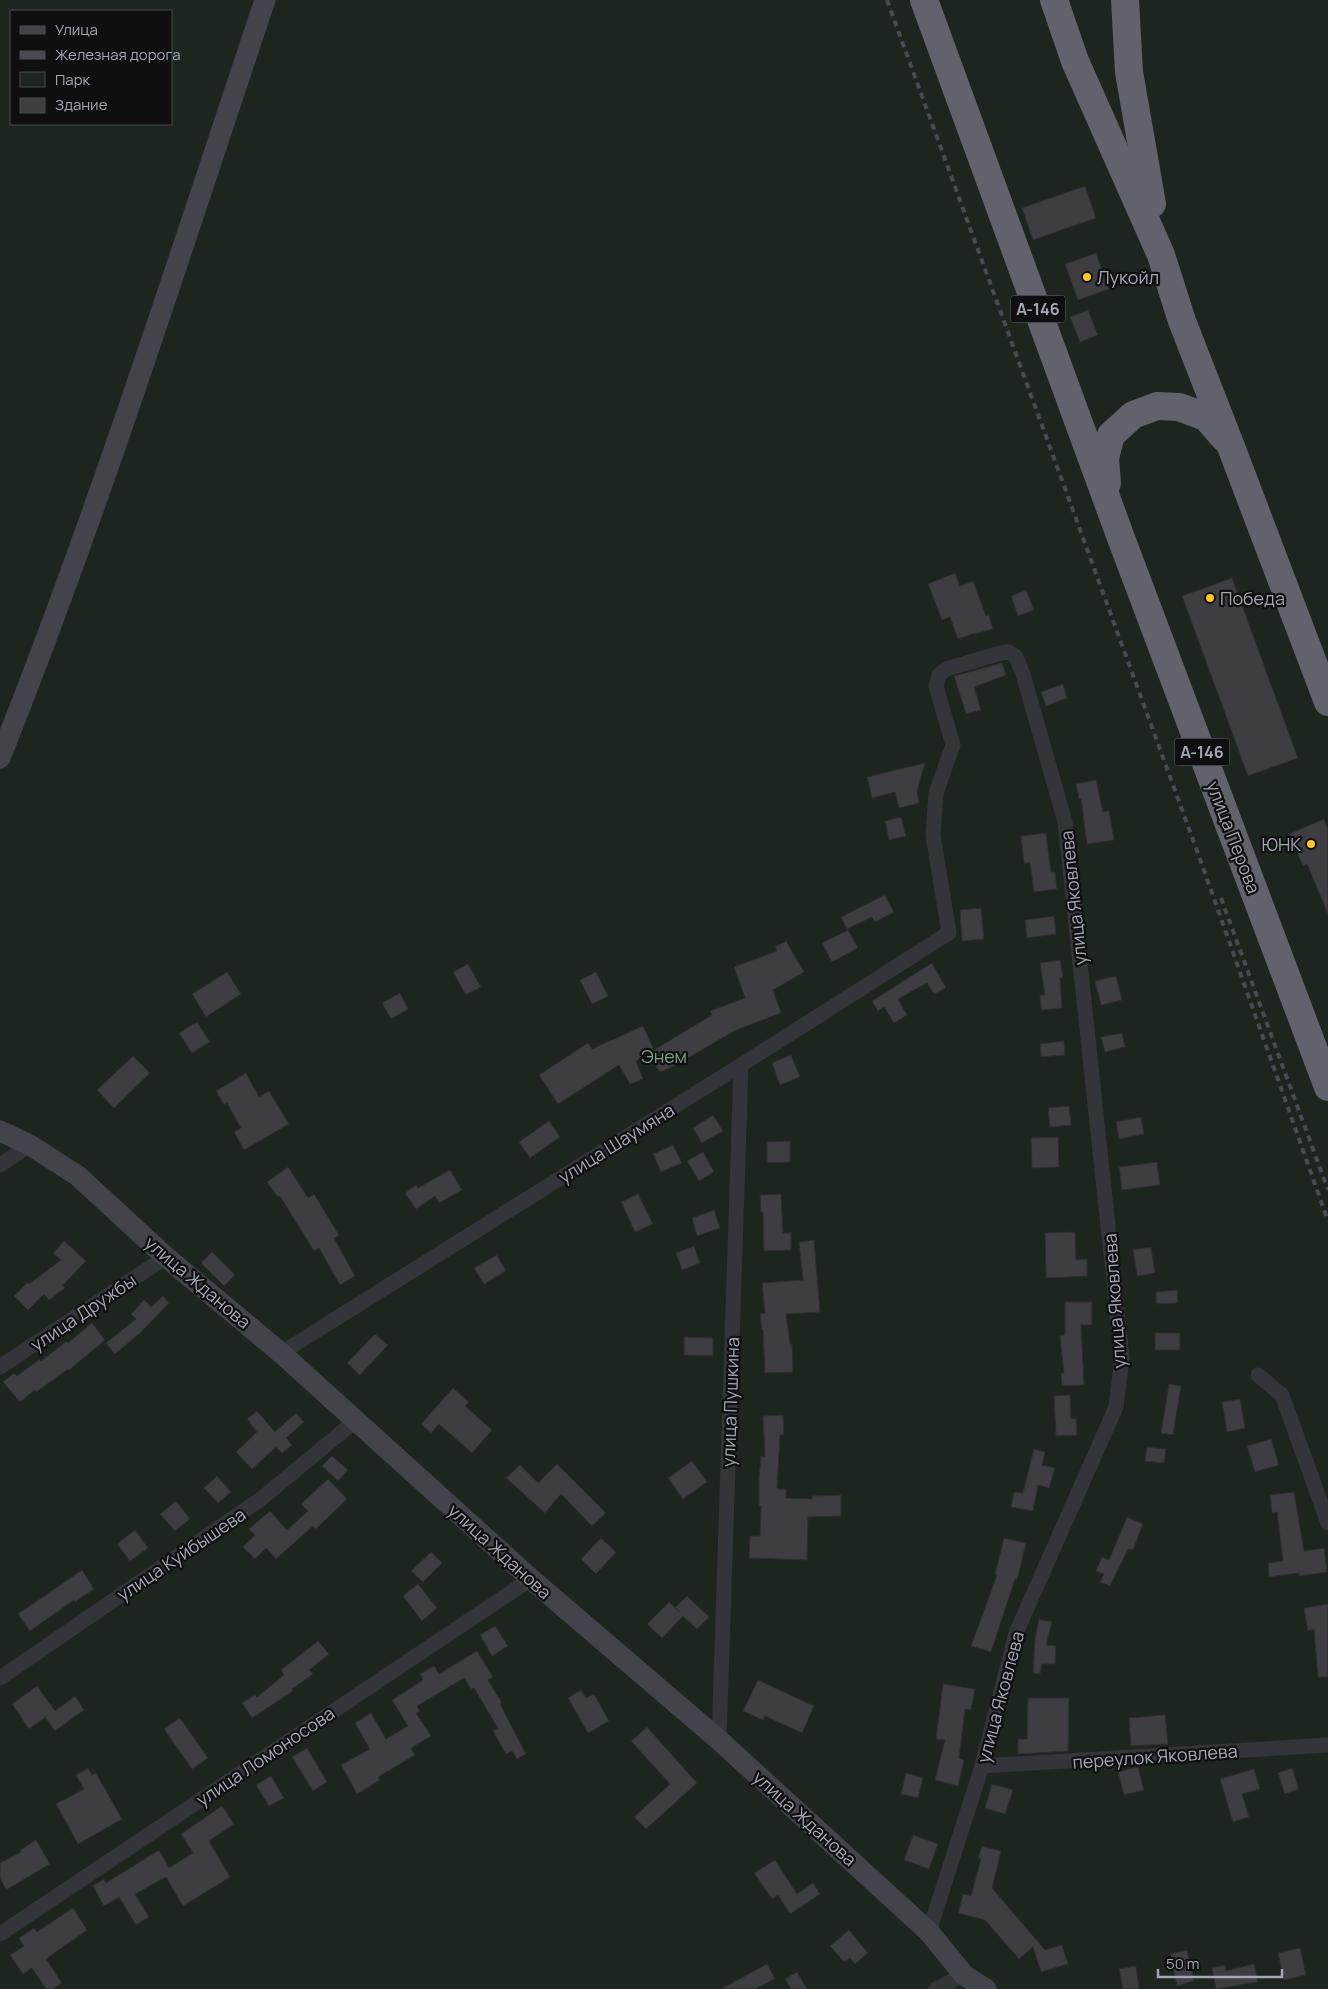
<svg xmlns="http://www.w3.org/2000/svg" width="1328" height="1989" font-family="Manrope,sans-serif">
  <rect width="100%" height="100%" fill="#141315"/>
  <!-- green -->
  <path fill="#1d251f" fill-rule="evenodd" d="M 0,0 L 1328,0 L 1328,1989 L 0,1989 ZM 11,11 L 171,11 L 171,124 L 11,124 Z"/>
  <!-- building -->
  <g fill="#3e3d42" stroke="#2e2d31">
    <polygon points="1085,186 1096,218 1033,240 1022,208"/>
    <polygon points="1096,253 1109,289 1078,300 1065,264"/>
    <polygon points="1088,310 1098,335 1080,342 1070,317"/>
    <polygon points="955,573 960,586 973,581 986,616 989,615 993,629 975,634 975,633 958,639 950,617 942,620 928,584"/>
    <polygon points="1232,578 1298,758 1248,776 1182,596"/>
    <polygon points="1026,590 1034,610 1018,616 1011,596"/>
    <polygon points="1002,663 1006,675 974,687 981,710 966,714 954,676"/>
    <polygon points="1063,684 1067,698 1046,706 1041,692"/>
    <polygon points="925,763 917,791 919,803 899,808 895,792 872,798 867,777"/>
    <polygon points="1096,780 1103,812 1109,811 1114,840 1087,844 1081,799 1079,799 1076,784"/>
    <polygon points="901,817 906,836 889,840 885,821"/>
    <polygon points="1324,819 1328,830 1328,914 1307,864 1303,866 1289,834"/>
    <polygon points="1046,833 1051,872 1055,872 1057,889 1034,892 1030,863 1024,863 1021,836"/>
    <polygon points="885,895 894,912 875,922 872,917 847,929 841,917"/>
    <polygon points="981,908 984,939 962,941 960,910"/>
    <polygon points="1054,916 1056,934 1027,938 1025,920"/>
    <polygon points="848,930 858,948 832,962 822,943"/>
    <polygon points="786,941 804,972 773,990 781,1013 736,1030 674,1066 660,1072 649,1054 636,1061 643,1079 630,1084 619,1065 558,1104 539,1075 588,1043 592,1049 643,1026 654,1050 712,1015 710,1011 745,998 734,967 777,951 775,947"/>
    <polygon points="1060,960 1063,978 1060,978 1062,1008 1041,1010 1040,995 1045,995 1040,963"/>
    <polygon points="932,963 946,988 934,994 927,983 898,999 907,1015 894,1023 884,1007 878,1011 872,1001"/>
    <polygon points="468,964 481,987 466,995 453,972"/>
    <polygon points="227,972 241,994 206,1017 192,994"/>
    <polygon points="596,972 608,996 592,1004 580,980"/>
    <polygon points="1116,976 1122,1000 1101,1005 1095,981"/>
    <polygon points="400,993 408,1009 391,1019 382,1003"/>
    <polygon points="197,1022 210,1042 192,1053 179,1033"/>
    <polygon points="1122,1033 1125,1047 1105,1052 1101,1037"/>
    <polygon points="1064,1041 1065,1055 1041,1057 1040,1044"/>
    <polygon points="791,1055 800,1077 780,1085 772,1063"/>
    <polygon points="133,1056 150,1073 114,1108 97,1090"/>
    <polygon points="246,1073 259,1097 269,1091 289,1124 244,1150 234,1132 241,1128 227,1103 224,1105 216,1091"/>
    <polygon points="1069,1106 1071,1125 1050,1127 1048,1108"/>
    <polygon points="713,1115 723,1131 702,1143 693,1128"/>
    <polygon points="1141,1117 1144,1134 1119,1139 1116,1122"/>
    <polygon points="549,1121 560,1137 530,1158 519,1142"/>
    <polygon points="1058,1137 1059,1167 1032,1168 1031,1138"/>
    <polygon points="790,1141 790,1162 767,1163 767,1142"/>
    <polygon points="673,1145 682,1163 661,1172 653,1154"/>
    <polygon points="703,1152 714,1172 699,1181 687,1161"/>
    <polygon points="1157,1162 1160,1185 1122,1190 1119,1167"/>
    <polygon points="288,1167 308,1198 314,1194 339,1235 334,1238 355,1276 340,1285 319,1248 314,1251 280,1196 278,1197 267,1182"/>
    <polygon points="450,1170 462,1190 439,1203 435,1196 416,1209 405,1193 416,1185 418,1188"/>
    <polygon points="638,1194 653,1224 635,1232 621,1202"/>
    <polygon points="781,1194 783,1233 791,1233 791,1250 764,1251 763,1212 761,1212 760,1195"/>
    <polygon points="714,1210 720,1228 697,1236 692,1218"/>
    <polygon points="1075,1232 1076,1260 1087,1259 1087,1276 1046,1278 1045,1233"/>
    <polygon points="814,1240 820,1312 786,1314 790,1344 792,1344 793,1372 765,1373 763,1330 762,1330 760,1314 765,1313 762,1283 803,1280 799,1242"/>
    <polygon points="64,1241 86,1261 63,1285 65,1288 49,1300 44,1294 28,1310 14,1296 27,1283 29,1284 61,1260 53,1253"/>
    <polygon points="694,1246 700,1263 682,1270 676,1253"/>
    <polygon points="1151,1247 1155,1273 1137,1276 1133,1250"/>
    <polygon points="212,1252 235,1275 224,1286 201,1263"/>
    <polygon points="497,1255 506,1271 484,1284 474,1268"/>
    <polygon points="1177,1290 1178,1303 1156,1304 1156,1292"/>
    <polygon points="163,1296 169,1303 140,1333 115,1354 106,1343 136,1319 131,1314 144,1300 151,1307"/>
    <polygon points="1065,1302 1092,1302 1092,1325 1081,1325 1084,1385 1062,1386 1061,1373 1064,1373 1060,1336 1065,1335"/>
    <polygon points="92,1323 105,1340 69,1370 68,1369 36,1392 35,1390 20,1402 3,1382 14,1373 17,1376 40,1359 41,1361 67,1341 68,1343"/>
    <rect x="1155" y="1333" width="25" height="17"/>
    <polygon points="375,1334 388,1345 360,1375 347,1363"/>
    <polygon points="684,1337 713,1338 713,1356 684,1355"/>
    <polygon points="1169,1384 1181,1386 1173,1435 1161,1433"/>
    <polygon points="453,1388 469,1402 465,1406 492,1430 472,1453 439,1424 431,1433 421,1424"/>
    <polygon points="1070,1395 1071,1419 1076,1418 1077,1435 1056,1436 1054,1396"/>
    <polygon points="1240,1399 1245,1428 1227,1432 1222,1402"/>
    <polygon points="257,1411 275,1432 296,1413 304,1422 286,1438 292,1445 282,1453 276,1447 252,1469 236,1452 257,1432 247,1419"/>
    <polygon points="783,1415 784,1434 780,1435 777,1489 786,1489 786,1498 812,1499 812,1496 841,1495 841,1516 808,1517 807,1560 749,1558 750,1536 760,1536 761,1506 759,1506 759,1477 761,1456 765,1457 763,1416"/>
    <polygon points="1271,1439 1279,1465 1255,1472 1247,1446"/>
    <polygon points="1147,1447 1166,1449 1164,1463 1145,1461"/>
    <polygon points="1034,1449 1045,1452 1042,1465 1055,1468 1049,1488 1038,1485 1033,1511 1011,1507 1014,1492 1023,1493"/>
    <polygon points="332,1456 348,1470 338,1481 322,1466"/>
    <polygon points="692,1461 707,1482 683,1499 668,1478"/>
    <polygon points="557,1464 606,1513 592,1526 561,1494 545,1513 506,1478 520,1465 538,1483"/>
    <polygon points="217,1476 231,1492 218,1503 204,1488"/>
    <polygon points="328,1479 347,1499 316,1529 313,1526 276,1559 266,1548 255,1559 243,1547 255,1535 249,1529 270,1511 287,1530 308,1511 301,1504"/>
    <polygon points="1294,1492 1304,1551 1324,1548 1327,1572 1299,1576 1299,1573 1269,1577 1268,1563 1283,1561 1277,1512 1272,1513 1270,1495"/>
    <polygon points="176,1501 190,1519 175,1531 160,1514"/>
    <polygon points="1127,1517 1143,1524 1133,1550 1128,1549 1110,1586 1100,1582 1104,1574 1096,1571 1102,1557 1109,1560"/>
    <polygon points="135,1530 148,1548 130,1561 117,1544"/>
    <polygon points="601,1538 616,1552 596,1574 581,1559"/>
    <polygon points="1004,1538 1026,1543 1017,1580 1015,1579 991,1652 971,1646 997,1575 995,1574"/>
    <polygon points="431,1552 442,1563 423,1582 411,1571"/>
    <polygon points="82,1570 94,1589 75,1602 74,1600 30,1631 18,1614"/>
    <polygon points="418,1584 437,1608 422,1621 403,1596"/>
    <polygon points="687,1596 709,1617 697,1629 683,1616 662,1638 647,1624 669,1602 680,1612 675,1608"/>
    <polygon points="1328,1604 1328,1677 1318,1677 1314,1629 1308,1631 1304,1608"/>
    <polygon points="1039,1619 1052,1622 1046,1645 1056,1646 1055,1664 1042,1664 1040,1674 1033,1673 1035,1639"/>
    <polygon points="495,1626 508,1646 492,1656 480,1635"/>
    <polygon points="318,1641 329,1654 309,1670 313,1674 292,1689 293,1691 252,1718 242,1703 255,1695 257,1697 284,1675 281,1670"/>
    <polygon points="477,1651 493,1677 488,1680 502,1703 500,1704 526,1754 517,1759 512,1751 506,1754 493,1731 498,1728 474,1688 471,1689 464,1678 417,1706 420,1711 416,1713 431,1736 411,1748 415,1755 378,1777 380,1780 357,1794 341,1765 370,1749 355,1723 371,1713 386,1739 408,1726 392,1700 423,1680 420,1674 434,1666 439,1674"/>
    <polygon points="758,1680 814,1706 802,1733 765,1716 763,1720 743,1711"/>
    <polygon points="943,1684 975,1689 971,1710 965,1709 959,1758 964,1760 958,1786 935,1780 945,1740 936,1739"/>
    <polygon points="37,1686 55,1711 75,1696 84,1710 55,1731 45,1717 47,1716 29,1729 12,1704"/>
    <polygon points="581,1690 586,1698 594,1694 609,1721 588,1733 568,1698"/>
    <polygon points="1028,1698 1069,1698 1068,1751 1018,1754 1018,1739 1027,1739"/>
    <polygon points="1165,1715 1168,1744 1131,1746 1129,1718"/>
    <polygon points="180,1718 208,1758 192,1769 164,1729"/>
    <polygon points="647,1727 697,1783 646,1829 634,1817 670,1784 631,1741"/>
    <polygon points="307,1748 327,1782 313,1791 292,1757"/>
    <polygon points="1138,1767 1144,1790 1124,1795 1118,1772"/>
    <polygon points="88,1768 92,1775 96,1773 122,1819 78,1844 56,1804 84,1789 76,1775"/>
    <polygon points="1292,1768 1299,1789 1285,1794 1278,1773"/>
    <polygon points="1254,1769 1260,1789 1242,1794 1249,1817 1233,1822 1220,1779"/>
    <polygon points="906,1773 923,1778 918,1798 901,1794"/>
    <polygon points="271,1776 284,1798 269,1806 256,1785"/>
    <polygon points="992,1784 1013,1790 1005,1814 985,1808"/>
    <polygon points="222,1806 234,1824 209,1841 230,1877 183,1906 166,1877 135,1894 149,1917 136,1925 119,1897 104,1906 93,1886 104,1879 106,1883 159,1850 169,1868 193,1853 181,1834"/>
    <polygon points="913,1835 938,1844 929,1869 904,1860"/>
    <polygon points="36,1840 50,1864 6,1890 0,1878 0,1863 21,1852 20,1850"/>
    <polygon points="982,1846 1001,1851 992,1888 1045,1950 1062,1945 1068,1964 1041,1972 1033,1947 1019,1959 985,1920 958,1913 963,1894 971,1896 981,1859 978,1858"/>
    <polygon points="775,1860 797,1894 813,1883 820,1894 790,1914 778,1895 772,1899 754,1873"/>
    <polygon points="73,1908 87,1930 46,1959 62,1983 53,1989 46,1989 32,1968 23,1974 10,1955 24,1946 19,1938 34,1928 37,1932"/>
    <polygon points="849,1930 868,1953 855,1964 850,1958 844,1962 830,1946"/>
    <polygon points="1300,1948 1306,1975 1284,1980 1278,1953"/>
    <polygon points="1187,1950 1194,1981 1177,1986 1170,1954"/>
    <polygon points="767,1964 775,1979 755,1989 721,1989"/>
    <polygon points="1254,1964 1258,1982 1216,1989 1212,1968 1225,1965 1226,1971"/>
    <polygon points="1136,1966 1139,1989 1123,1989 1119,1969"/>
    <polygon points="797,1972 807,1989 791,1989 785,1979"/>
  </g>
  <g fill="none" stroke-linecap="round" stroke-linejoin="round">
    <!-- street -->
    <g stroke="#34353a" stroke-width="15">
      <polyline points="0,1165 30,1145"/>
      <polyline points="281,1353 741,1065 949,933 933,835 936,793 953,745 936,686 939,675 946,669 1001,653 1009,652 1016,657 1023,674 1065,822 1122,1358 1116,1407 1016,1633 982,1766 929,1932"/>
      <polyline points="0,1367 166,1257"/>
      <polyline points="1258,1375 1282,1395 1328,1523"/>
      <polyline points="0,1678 261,1499 355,1421"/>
      <polyline points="719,1740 741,1065"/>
      <polyline points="982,1766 1328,1745"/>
      <polyline points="0,1934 531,1579"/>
      <polyline points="936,1989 964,1975"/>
    </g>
    <!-- secondary -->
    <g stroke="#42434b" stroke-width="21">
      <path d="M 0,758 C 99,510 180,254 265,0"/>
      <polyline points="0,1131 30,1145 78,1176 166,1257 281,1353 531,1579 719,1740 929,1932 964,1975 986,1989"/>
    </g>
    <!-- highway -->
    <g stroke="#60626c" stroke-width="28">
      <polyline points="924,0 1121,538 1328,1087"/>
      <polyline points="1054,0 1075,61 1161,255 1182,321 1230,444 1328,702"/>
      <polyline points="1125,0 1129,72 1152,204"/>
      <polyline points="1107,483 1105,458 1111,435 1133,415 1157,406 1179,407 1206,417 1224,438"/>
    </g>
    <!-- rail -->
    <g stroke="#494a52" stroke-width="4" stroke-dasharray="6 5" stroke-linecap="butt">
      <polyline points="887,0 1200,859 1328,1221"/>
      <polyline points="1221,898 1328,1190"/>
    </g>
  </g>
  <!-- markers -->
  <g fill="#fac727" stroke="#0f0e10" stroke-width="2">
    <circle cx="1087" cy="277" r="5"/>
    <circle cx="1210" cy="598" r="5"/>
    <circle cx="1311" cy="844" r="5"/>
  </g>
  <g text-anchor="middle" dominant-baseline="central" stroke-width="4.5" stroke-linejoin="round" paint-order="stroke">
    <!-- shield labels -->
    <g fill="#0f0e10" stroke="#777a84" stroke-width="1">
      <rect x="1010.5" y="295.5" width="55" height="27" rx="4"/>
      <rect x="1174.5" y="738.5" width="55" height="27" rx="4"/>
    </g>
    <g font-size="16" font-weight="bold" fill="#a4a8b6">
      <text x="1038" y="309">А-146</text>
      <text x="1202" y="752">А-146</text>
    </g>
    <!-- poi labels -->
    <g font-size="18" fill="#a4a8b6" stroke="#0f0e10" text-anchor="start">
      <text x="1097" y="277">Лукойл</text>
      <text x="1220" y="598">Победа</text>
      <text x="1301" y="844" text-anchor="end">ЮНК</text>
    </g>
    <!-- street labels -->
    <g font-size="18" fill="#a4a8b6" stroke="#0f0e10">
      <text transform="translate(1234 837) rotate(69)">улица Перова</text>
      <text transform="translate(1073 898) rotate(-96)">улица Яковлева</text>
      <text transform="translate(616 1143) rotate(-32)">улица Шаумяна</text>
      <text transform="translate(198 1282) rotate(40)">улица Жданова</text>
      <text transform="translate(1114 1301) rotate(-94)">улица Яковлева</text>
      <text transform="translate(83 1312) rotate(-34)">улица Дружбы</text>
      <text transform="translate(730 1402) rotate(-88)">улица Пушкина</text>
      <text transform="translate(500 1551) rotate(42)">улица Жданова</text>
      <text transform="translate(181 1554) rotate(-34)">улица Куйбышева</text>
      <text transform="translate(1000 1697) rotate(-75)">улица Яковлева</text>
      <text transform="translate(265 1756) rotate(-34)">улица Ломоносова</text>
      <text transform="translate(1155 1756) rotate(-4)">переулок Яковлева</text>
      <text transform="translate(805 1818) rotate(42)">улица Жданова</text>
    </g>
    <!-- park labels -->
    <g font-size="18" fill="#7aa281" stroke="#0f0e10">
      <text x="664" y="1056">Энем</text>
    </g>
  </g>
  <!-- legend -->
  <rect x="10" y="10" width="162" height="115" fill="#0f0e10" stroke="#4b4c52"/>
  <rect x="20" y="26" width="25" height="8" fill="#42434b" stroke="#4b4c52"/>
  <text x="55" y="35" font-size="15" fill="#a4a8b6">Улица</text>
  <rect x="20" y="51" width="25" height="8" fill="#494a52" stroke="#4b4c52"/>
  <text x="55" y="60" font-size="15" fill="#a4a8b6">Железная дорога</text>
  <rect x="20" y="72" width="25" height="15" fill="#1d251f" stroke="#4b4c52"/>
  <text x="55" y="85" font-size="15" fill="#a4a8b6">Парк</text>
  <rect x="20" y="98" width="25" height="15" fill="#3e3d42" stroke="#4b4c52"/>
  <text x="55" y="110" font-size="15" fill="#a4a8b6">Здание</text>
  <!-- scale -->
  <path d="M1158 1969v8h124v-8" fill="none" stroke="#a4a8b6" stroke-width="2.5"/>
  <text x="1166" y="1969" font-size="15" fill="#a4a8b6" stroke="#0f0e10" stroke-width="4" paint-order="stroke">50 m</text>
</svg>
